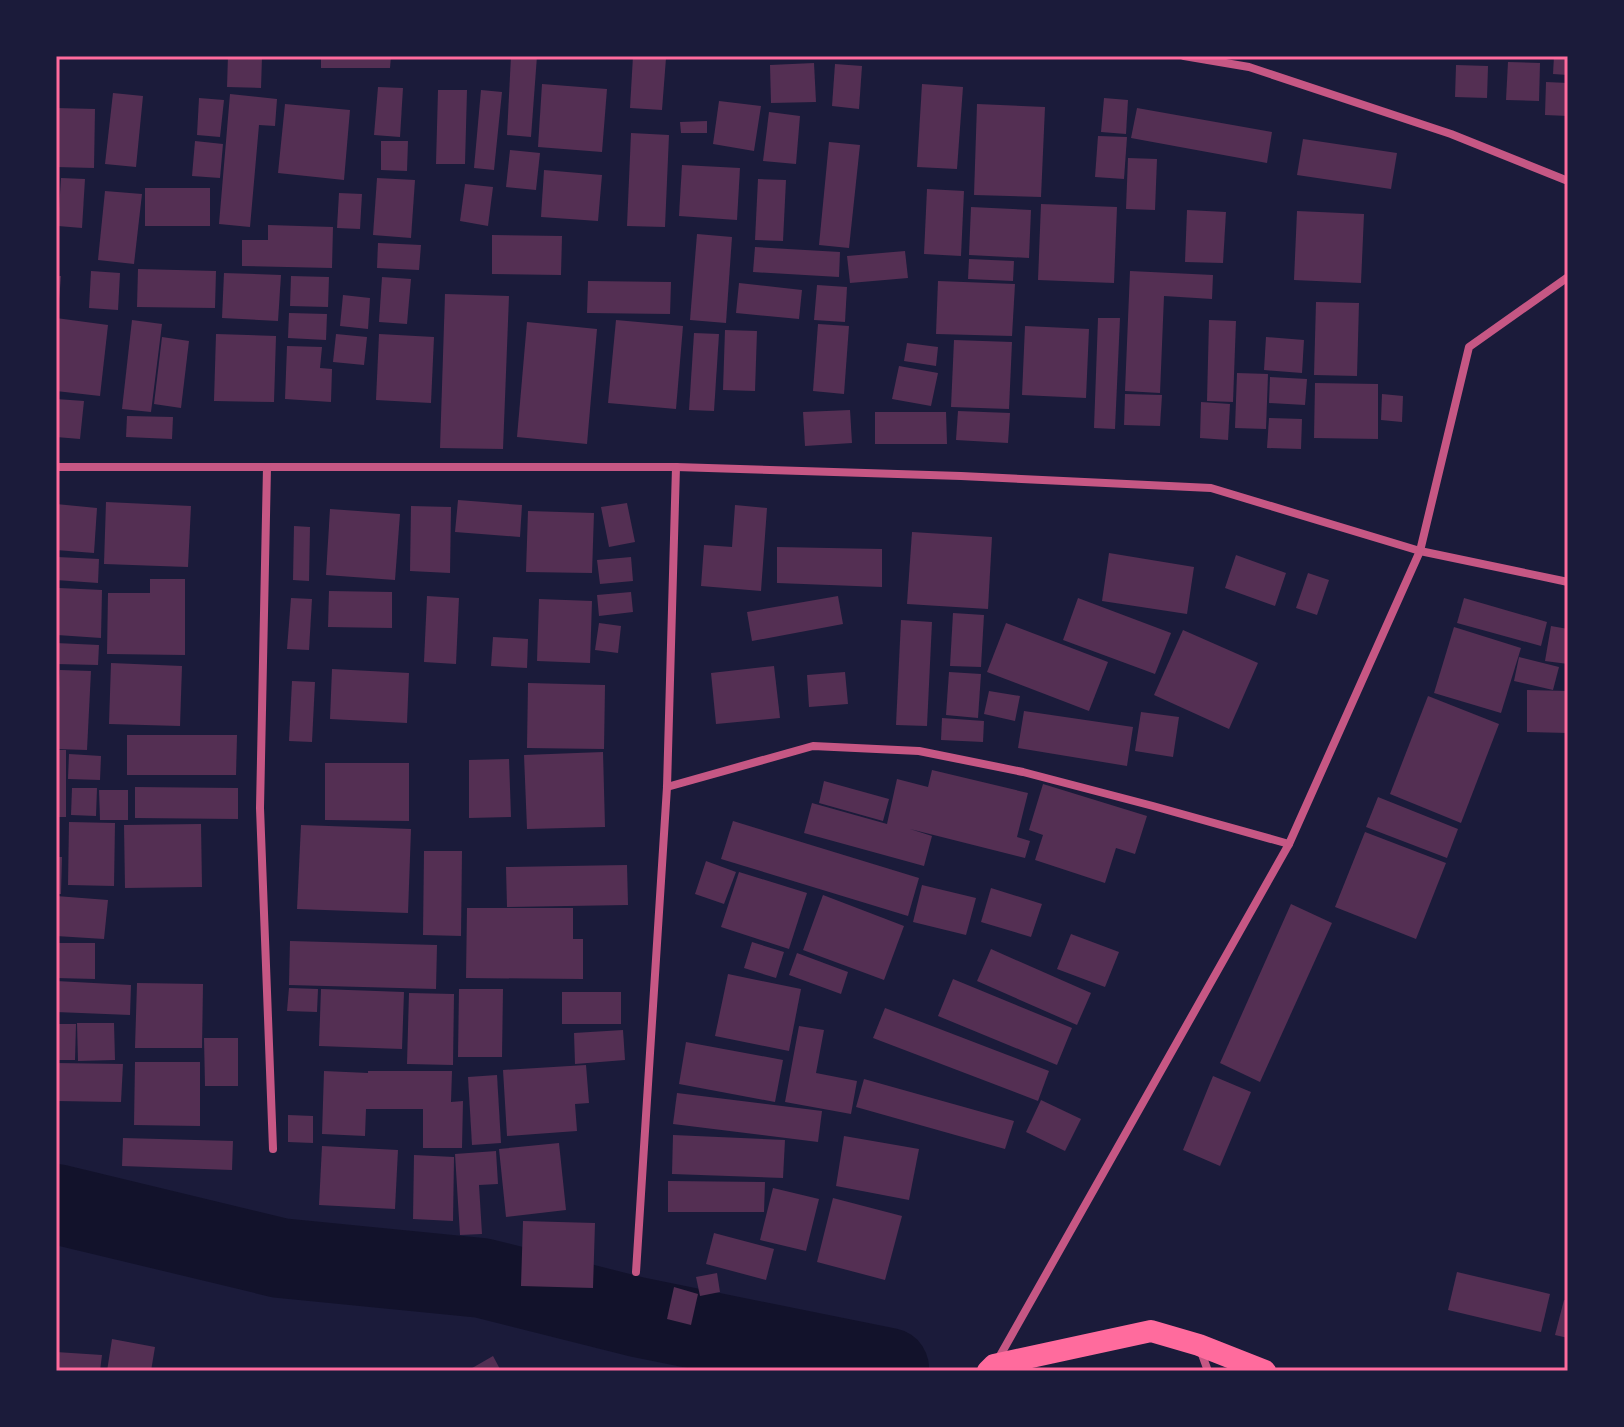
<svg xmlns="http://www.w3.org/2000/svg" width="1624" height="1427" font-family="Roboto,sans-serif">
  <rect width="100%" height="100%" fill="#1b1b3a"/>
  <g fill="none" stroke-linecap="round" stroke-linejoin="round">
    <!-- river -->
    <polyline stroke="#12122b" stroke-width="80" points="56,1204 280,1258 482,1278 637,1317 889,1368"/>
  </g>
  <!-- building -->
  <g fill="#542f53">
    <polygon points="228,56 262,56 261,88 227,87"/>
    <polygon points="321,56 391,56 390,68 321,68"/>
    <polygon points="511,56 537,56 531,137 507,135"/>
    <polygon points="633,56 666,58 662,110 630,108"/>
    <polygon points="1554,56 1568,56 1568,75 1553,74"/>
    <polygon points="1508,62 1540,63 1539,101 1506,100"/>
    <polygon points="814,63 816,102 771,103 770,65"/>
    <polygon points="835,64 862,66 859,109 832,106"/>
    <polygon points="1456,65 1488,66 1487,98 1455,97"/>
    <polygon points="1546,82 1568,83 1568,116 1545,115"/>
    <polygon points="542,84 607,89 602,152 538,147"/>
    <polygon points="922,84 963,87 957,169 917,167"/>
    <polygon points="378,87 403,88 400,137 374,135"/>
    <polygon points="438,90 467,90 465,164 436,164"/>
    <polygon points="481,90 502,92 494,170 474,168"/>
    <polygon points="113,93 143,96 136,167 105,164"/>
    <polygon points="230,94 277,99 275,126 259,125 250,227 219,224"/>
    <polygon points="199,98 224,100 220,137 197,135"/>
    <polygon points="1104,98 1128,100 1126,134 1101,132"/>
    <polygon points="719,101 761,106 754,151 713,144"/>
    <polygon points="285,104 350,110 344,180 278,173"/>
    <polygon points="977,104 1045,107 1041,197 974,195"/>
    <polygon points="56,108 95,109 94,168 56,167"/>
    <polygon points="1137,108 1272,132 1267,163 1131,138"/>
    <polygon points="769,112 800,116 796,164 763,161"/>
    <polygon points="707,121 707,133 681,133 680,122"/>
    <polygon points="631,133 669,135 665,227 627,226"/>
    <polygon points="1098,136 1127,137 1124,179 1095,177"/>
    <polygon points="1303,139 1397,153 1391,189 1297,175"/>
    <polygon points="195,141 223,144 220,178 192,176"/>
    <polygon points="381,141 408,141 407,171 381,170"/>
    <polygon points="829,142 860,145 849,248 819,245"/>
    <polygon points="510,150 540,153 536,190 506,187"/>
    <polygon points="1128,158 1157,159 1155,210 1126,209"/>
    <polygon points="682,165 740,168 737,220 679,216"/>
    <polygon points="544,170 602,175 598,221 541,217"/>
    <polygon points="61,178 85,179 82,228 58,226"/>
    <polygon points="377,178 415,180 411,238 373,235"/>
    <polygon points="758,179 786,180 783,241 755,240"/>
    <polygon points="465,184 493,187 488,226 460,221"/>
    <rect x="145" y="188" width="65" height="38"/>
    <polygon points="927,189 964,191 961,256 924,254"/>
    <polygon points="105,191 142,194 134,264 98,260"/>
    <polygon points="339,193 362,194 360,229 337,228"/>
    <polygon points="1041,204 1117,207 1114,283 1038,280"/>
    <polygon points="971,207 1031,210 1029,258 969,255"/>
    <polygon points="1187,210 1226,212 1223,263 1185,262"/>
    <polygon points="1297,211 1364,214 1361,283 1294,280"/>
    <polygon points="268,225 333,227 332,268 242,266 242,240 268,240"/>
    <polygon points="697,234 732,237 726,323 690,320"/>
    <polygon points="492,235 562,236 561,275 492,274"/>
    <polygon points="378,243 421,245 419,270 377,268"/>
    <polygon points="755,247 840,252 839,277 753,272"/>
    <polygon points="905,251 908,278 850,283 847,256"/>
    <polygon points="969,259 1014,261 1013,281 968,279"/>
    <polygon points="138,269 216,271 215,308 137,307"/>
    <polygon points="91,271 120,273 118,310 89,308"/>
    <polygon points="1130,271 1213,275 1212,299 1164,296 1160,393 1125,391"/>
    <polygon points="224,273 281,275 278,321 222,318"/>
    <polygon points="56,276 61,276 58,313 56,313"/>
    <polygon points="291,276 329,277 328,307 290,306"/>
    <polygon points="382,277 411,279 407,324 379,322"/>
    <polygon points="588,281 671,282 670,314 587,313"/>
    <polygon points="938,281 1015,284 1012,336 936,334"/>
    <polygon points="739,283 802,290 799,319 736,313"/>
    <polygon points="817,285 847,287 845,322 814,320"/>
    <polygon points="445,294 509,296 503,449 440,448"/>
    <polygon points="343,295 370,298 368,329 340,326"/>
    <polygon points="1316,302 1359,303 1357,376 1314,375"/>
    <polygon points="289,313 327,314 326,340 288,338"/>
    <polygon points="56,318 108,325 100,396 56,391"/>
    <polygon points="1098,318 1120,318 1115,429 1094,428"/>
    <polygon points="132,320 162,324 151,412 122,409"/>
    <polygon points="616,320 683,326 676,409 608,403"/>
    <polygon points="1209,320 1236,321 1233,402 1207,401"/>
    <polygon points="527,322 597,329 587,444 517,437"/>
    <polygon points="818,324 849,326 844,394 813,391"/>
    <polygon points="1025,326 1089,329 1086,398 1022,395"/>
    <polygon points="725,330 757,331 755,391 723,390"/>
    <polygon points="694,333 719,334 714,411 689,410"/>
    <polygon points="216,334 276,336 274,402 214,401"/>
    <polygon points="336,334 367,337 364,365 333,362"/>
    <polygon points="379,334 434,337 431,403 376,400"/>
    <polygon points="162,337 189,341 181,408 154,404"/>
    <polygon points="1266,337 1304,340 1302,373 1264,370"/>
    <polygon points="954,340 1012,342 1009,409 951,407"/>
    <polygon points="907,343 938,347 936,366 904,361"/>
    <polygon points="287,346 322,347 320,368 332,369 331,402 285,399"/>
    <polygon points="899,366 938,373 931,406 892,399"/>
    <polygon points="1237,373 1268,374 1266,429 1235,428"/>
    <polygon points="1270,377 1307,379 1305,405 1269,403"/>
    <polygon points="1315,383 1378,384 1378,439 1314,438"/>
    <polygon points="1125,394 1162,395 1160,426 1124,425"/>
    <polygon points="1382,394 1403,396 1402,422 1381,420"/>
    <polygon points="56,399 84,401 80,439 56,437"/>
    <polygon points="1201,402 1230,404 1228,440 1200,438"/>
    <polygon points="850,410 852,443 805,446 803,412"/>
    <polygon points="958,411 1010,413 1008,443 956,440"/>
    <polygon points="875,412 946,412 947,444 875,444"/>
    <polygon points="127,416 173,417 172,439 126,437"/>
    <polygon points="1269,418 1302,419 1301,449 1267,448"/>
    <polygon points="458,500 522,505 520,537 455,532"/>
    <polygon points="106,502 191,506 188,567 104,564"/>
    <polygon points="627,503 635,542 609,547 601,507"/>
    <polygon points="56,504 97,508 94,553 56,550"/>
    <polygon points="735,505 767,508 761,591 701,586 704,545 732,547"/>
    <polygon points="411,506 451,507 450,573 410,571"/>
    <polygon points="330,509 400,514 395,580 326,575"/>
    <polygon points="528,511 594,513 592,573 526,572"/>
    <polygon points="294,526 310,527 309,581 293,580"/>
    <polygon points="912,532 992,537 988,609 907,604"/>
    <polygon points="777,547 882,549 882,587 777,583"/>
    <polygon points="1109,553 1194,567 1187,614 1102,601"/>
    <polygon points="1236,555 1286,573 1275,606 1225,588"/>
    <polygon points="57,557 99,559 98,583 56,580"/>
    <polygon points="631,557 633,581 600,584 597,560"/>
    <polygon points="1308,573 1329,580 1317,615 1296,608"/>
    <polygon points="150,579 185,579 185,655 107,654 108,593 150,593"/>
    <polygon points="59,588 102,590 101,638 57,635"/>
    <polygon points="329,591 392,592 392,628 328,627"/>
    <polygon points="631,592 633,612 599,616 597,595"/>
    <polygon points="427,596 459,598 456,664 424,662"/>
    <polygon points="838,596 843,624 752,641 747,612"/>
    <polygon points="291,598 312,599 309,650 287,649"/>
    <polygon points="1078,598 1171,633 1155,674 1063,640"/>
    <polygon points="1464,598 1547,622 1541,646 1457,623"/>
    <polygon points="539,599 592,601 590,663 537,661"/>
    <polygon points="953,613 984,615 981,667 950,666"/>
    <polygon points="901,620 932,622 927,726 896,725"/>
    <polygon points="599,623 621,626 618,653 595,650"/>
    <polygon points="1006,623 1108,662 1089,711 987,672"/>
    <polygon points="1551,626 1568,629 1568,664 1545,661"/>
    <polygon points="1454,627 1521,648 1501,713 1434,693"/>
    <polygon points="1183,630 1258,663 1229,729 1154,695"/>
    <polygon points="493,637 528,639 527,668 491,666"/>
    <polygon points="56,643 99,645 98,665 56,664"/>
    <polygon points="1519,657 1559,667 1553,690 1514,681"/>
    <polygon points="111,663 182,666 180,726 109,724"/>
    <polygon points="774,666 780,718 716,724 711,673"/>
    <polygon points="332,669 409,673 407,723 330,719"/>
    <polygon points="60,670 91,671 87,750 56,749"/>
    <polygon points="845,672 848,704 809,707 807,675"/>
    <polygon points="949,672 981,674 978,718 946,715"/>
    <polygon points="292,681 315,682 312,742 289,741"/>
    <polygon points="528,683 605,685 604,749 527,748"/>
    <polygon points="1527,690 1568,691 1568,733 1527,732"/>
    <polygon points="989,691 1020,696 1015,721 984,714"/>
    <polygon points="1428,696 1499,724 1461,823 1390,794"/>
    <polygon points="1024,711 1133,727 1127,766 1018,748"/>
    <polygon points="1141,712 1179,717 1173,757 1135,751"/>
    <polygon points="942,718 984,721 983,742 941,740"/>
    <polygon points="127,735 237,735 236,775 127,775"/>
    <rect x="56" y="750" width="10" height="67"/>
    <polygon points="603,752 605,827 527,829 524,755"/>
    <polygon points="69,754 101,756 100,780 68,779"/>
    <polygon points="509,759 511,817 469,818 469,760"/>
    <polygon points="325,763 409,763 409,821 325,820"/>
    <polygon points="932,770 1028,793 1017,837 1030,841 1025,858 910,829 932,836 924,866 804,833 812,803 887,824 897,779 928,787"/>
    <polygon points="824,781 889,799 883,821 819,803"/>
    <polygon points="1043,784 1147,816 1135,854 1116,848 1105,883 1035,860 1043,835 1029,830"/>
    <polygon points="135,787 238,788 238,819 135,818"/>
    <polygon points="72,788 97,788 96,816 71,815"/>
    <polygon points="99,790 128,790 128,820 100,820"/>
    <polygon points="1378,797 1458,829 1447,858 1366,827"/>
    <polygon points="733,821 919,878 908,916 721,859"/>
    <polygon points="69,822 115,823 114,886 68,885"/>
    <polygon points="201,824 202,887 125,888 124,825"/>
    <polygon points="301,825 411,829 408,913 297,909"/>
    <polygon points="1365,832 1446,863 1416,939 1335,907"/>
    <polygon points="424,851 462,851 461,936 423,935"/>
    <polygon points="56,857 62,857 61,894 56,894"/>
    <polygon points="706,861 736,872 724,904 695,894"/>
    <polygon points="627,865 628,905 507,907 506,867"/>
    <polygon points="739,872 807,893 789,949 721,927"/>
    <polygon points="922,885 976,898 966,935 913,922"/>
    <polygon points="991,888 1042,904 1031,937 981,922"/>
    <polygon points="823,895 904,926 884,980 803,950"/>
    <polygon points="56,896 108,900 104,939 56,936"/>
    <polygon points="1291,904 1332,923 1260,1082 1220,1063"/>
    <polygon points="467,908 573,908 573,939 583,939 583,979 466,978"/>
    <polygon points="1071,934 1119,952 1105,987 1057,969"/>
    <polygon points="290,941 437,945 436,989 289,985"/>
    <polygon points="752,942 784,952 776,978 744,968"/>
    <polygon points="56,943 95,943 95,979 56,978"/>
    <polygon points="991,949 1091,993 1077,1025 977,981"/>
    <polygon points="797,953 848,972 841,994 789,975"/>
    <polygon points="728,974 801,989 789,1051 715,1036"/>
    <polygon points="953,979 1072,1028 1057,1065 938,1016"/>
    <polygon points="56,981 131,985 130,1015 56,1012"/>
    <polygon points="137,983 203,984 202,1048 135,1048"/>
    <polygon points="289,988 318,989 317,1012 287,1011"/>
    <polygon points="321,989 404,992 402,1049 319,1046"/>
    <polygon points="459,989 503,989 502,1057 458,1057"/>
    <rect x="562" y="992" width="59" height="32"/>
    <polygon points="409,993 454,994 453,1065 407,1064"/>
    <polygon points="885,1008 1049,1071 1038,1101 873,1038"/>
    <polygon points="77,1023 114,1023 115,1060 78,1061"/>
    <polygon points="56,1024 76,1024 75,1060 56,1060"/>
    <polygon points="799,1026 824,1030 816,1073 857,1081 851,1114 785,1102"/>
    <polygon points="623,1030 625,1060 575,1064 574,1033"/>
    <polygon points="204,1038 238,1038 238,1086 205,1086"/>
    <polygon points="686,1042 783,1060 775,1102 679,1084"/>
    <polygon points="135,1062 200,1062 200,1126 134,1125"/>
    <polygon points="56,1063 123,1064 121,1102 56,1101"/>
    <polygon points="586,1065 589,1103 575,1104 577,1131 507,1136 503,1070"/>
    <polygon points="324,1071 368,1073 368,1071 452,1071 451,1102 463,1101 462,1148 423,1148 423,1109 366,1109 365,1136 322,1134"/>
    <polygon points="497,1075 501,1143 472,1145 468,1077"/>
    <polygon points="1213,1076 1251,1092 1220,1166 1183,1150"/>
    <polygon points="864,1079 1014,1121 1005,1149 856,1107"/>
    <polygon points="677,1093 822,1111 818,1142 673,1124"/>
    <polygon points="1041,1100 1081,1119 1065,1151 1026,1132"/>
    <polygon points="288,1115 313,1116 313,1143 288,1142"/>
    <polygon points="673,1135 785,1140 783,1178 672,1174"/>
    <polygon points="844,1136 919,1149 909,1200 836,1186"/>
    <polygon points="123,1138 233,1141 232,1170 122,1166"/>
    <polygon points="559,1143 566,1210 506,1217 499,1149"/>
    <polygon points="322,1146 398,1150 395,1209 319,1205"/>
    <polygon points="496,1151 498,1184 479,1185 482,1234 460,1235 455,1154"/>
    <polygon points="414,1155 454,1157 453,1221 413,1219"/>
    <polygon points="668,1181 765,1182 764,1212 668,1212"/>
    <polygon points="773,1188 819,1199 806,1251 760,1240"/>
    <polygon points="833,1198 902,1216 885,1280 817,1262"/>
    <polygon points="523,1221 595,1223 593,1288 521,1286"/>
    <polygon points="714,1233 774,1249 766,1280 706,1264"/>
    <polygon points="1457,1272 1550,1294 1541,1332 1448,1310"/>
    <polygon points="717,1273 720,1292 700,1296 696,1277"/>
    <polygon points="674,1287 698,1294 691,1325 667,1319"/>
    <polygon points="1564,1300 1568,1301 1568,1338 1555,1335"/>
    <polygon points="112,1339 155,1347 151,1371 107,1371"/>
    <polygon points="56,1352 102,1355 100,1371 56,1371"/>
    <polygon points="493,1356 501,1371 467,1371"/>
  </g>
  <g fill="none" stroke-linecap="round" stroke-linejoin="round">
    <!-- minor -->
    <g stroke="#c65784" stroke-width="8">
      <polyline points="1184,56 1249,67 1451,134 1568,181"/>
      <polyline points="56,467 676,467 961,476 1211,488 1420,551 1568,582"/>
      <polyline points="267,467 260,808 273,1149"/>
      <polyline points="667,787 813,746 919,751 1023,772 1153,806 1289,844"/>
      <polyline points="636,1272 667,787 676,467"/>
      <polyline points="1200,1349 1208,1371"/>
      <polyline points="997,1361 1289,844 1420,551 1469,347 1568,277"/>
    </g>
    <!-- trunk -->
    <polyline stroke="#ff6b9d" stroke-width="22" points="988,1371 994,1365 1151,1331 1199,1345 1265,1371"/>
  </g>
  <!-- border -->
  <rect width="1624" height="1427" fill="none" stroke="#1b1b3a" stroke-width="116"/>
  <rect x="58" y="58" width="1508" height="1311" fill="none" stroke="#ff6b9d" stroke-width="3"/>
</svg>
